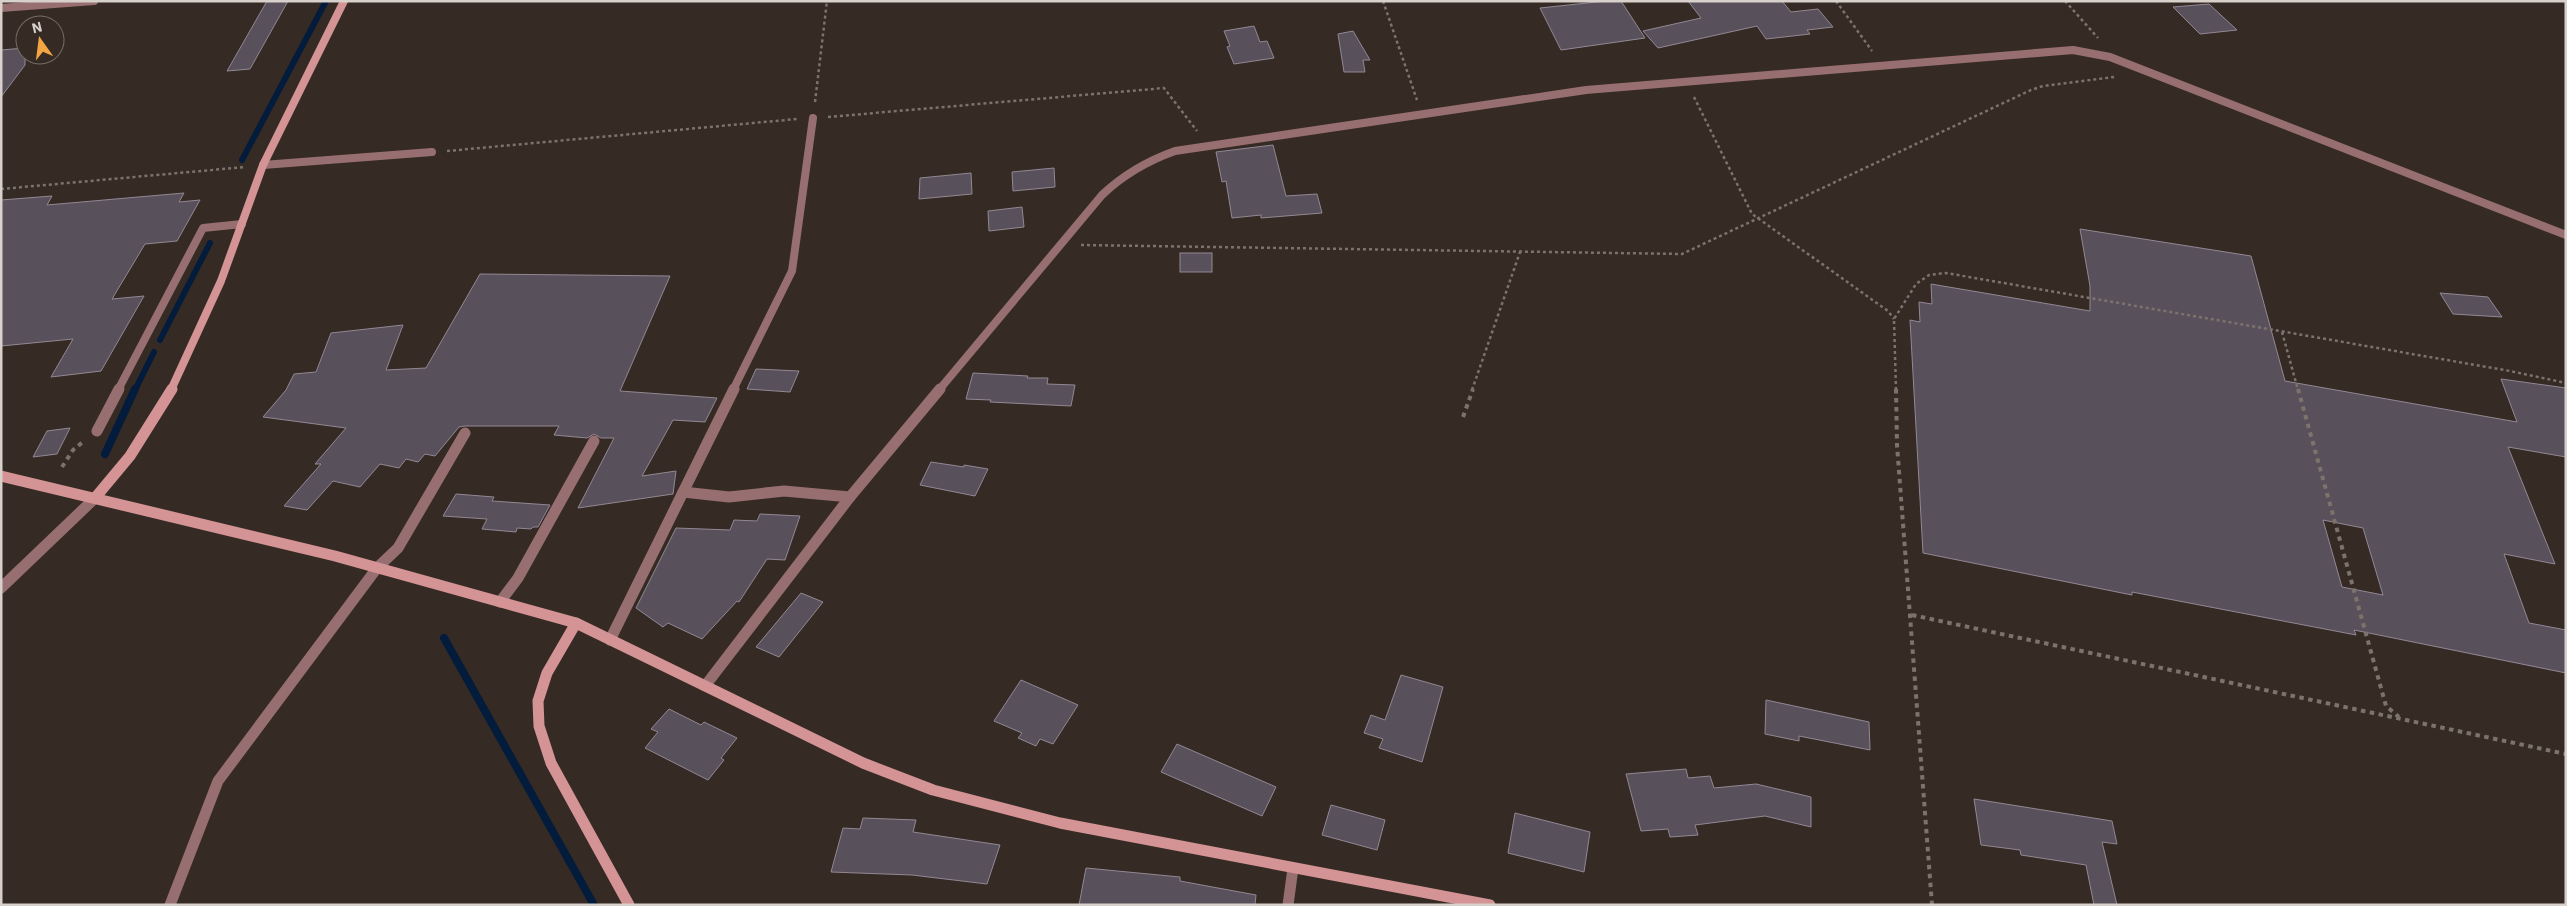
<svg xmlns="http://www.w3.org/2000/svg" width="2567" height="906" font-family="'IBM Plex Sans',sans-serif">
  <rect width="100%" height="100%" fill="#362b24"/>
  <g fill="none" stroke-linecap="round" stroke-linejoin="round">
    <!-- stream-far1 -->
    <g stroke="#031c3b" stroke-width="6">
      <polyline points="242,160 326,1"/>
      <polyline points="160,340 210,243"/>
      <polyline points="135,390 154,352"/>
    </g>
    <!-- stream -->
    <g stroke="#031c3b" stroke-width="8">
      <polyline points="105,454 135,389"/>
      <polyline points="444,638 594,905"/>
    </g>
  </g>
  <!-- building -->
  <g fill="#58505a" stroke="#928894" fill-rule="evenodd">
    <polygon points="267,1 288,1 250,69 227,71"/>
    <polygon points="1606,1 1621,1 1645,38 1561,50 1540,8"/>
    <polygon points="1688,1 1782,1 1791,12 1818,9 1833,27 1807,30 1810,34 1766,39 1757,26 1658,48 1643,31 1701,18"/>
    <polygon points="2209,4 2237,30 2200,34 2173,7"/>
    <polygon points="1254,26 1260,42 1267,41 1274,58 1234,64 1227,47 1230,46 1224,31"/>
    <polygon points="1353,31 1370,60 1363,60 1365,72 1344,72 1338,34"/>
    <polygon points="25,48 25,65 1,97 1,50"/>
    <polygon points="1273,145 1286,196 1317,194 1322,213 1261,218 1261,215 1232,218 1226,181 1222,182 1216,152"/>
    <polygon points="1054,168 1055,187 1013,191 1012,172"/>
    <polygon points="971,173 972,194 919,199 920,178"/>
    <polygon points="184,193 179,202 200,200 177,241 145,244 112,299 144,296 101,371 51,377 73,339 1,346 1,200 52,196 47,205"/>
    <polygon points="1022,207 1024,227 989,231 988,211"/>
    <path d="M 2080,229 L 2251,256 L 2285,381 L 2517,422 L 2501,379 L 2566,388 L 2566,457 L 2508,447 L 2555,564 L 2504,554 L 2529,623 L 2566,630 L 2566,673 L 2354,630 L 2356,635 L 2132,592 L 2132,595 L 1923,553 L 1910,320 L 1920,322 L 1919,302 L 1932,304 L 1931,284 L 2090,311 L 2090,286 ZM 2323,520 L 2363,528 L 2383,595 L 2342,587 Z"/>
    <rect x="1180" y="253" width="32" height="19"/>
    <polygon points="480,274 670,276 620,391 717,398 705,422 673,420 642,476 676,471 673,494 578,508 614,438 601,438 594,434 587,438 554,435 559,426 465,426 459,427 435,456 425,454 418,462 406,459 399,468 380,464 360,487 333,481 307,510 284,506 321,464 315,464 346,428 263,417 286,390 294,374 316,372 331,333 403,325 386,370 426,368"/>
    <polygon points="2440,293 2488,297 2502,317 2453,314"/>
    <polygon points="756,369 799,371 790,392 747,389"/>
    <polygon points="973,373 1028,376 1027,378 1048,378 1047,384 1075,385 1071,406 990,402 991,400 966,399"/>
    <polygon points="70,428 57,454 33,457 47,431"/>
    <polygon points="931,462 964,467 964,465 988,469 975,496 920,485"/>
    <polygon points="456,494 494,497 492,501 550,505 538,527 533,527 531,529 517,528 516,532 482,529 487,519 443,516"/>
    <polygon points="760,514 800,516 785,560 767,559 739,602 737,601 702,639 668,623 663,627 636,608 676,528 730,530 734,520 757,521"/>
    <polygon points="801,593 823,602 779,657 756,647"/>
    <polygon points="1401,675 1443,687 1422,762 1379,748 1383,739 1364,733 1371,715 1385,720"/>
    <polygon points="1021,680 1078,705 1053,744 1040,739 1036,746 1018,738 1022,733 994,721"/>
    <polygon points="1766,700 1869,722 1870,750 1799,736 1799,741 1765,734"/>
    <polygon points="669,709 701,725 704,722 737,738 721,758 724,760 708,780 645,748 658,732 651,729"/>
    <polygon points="1177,744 1276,787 1262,816 1161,772"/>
    <polygon points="1686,769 1688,778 1710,776 1714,788 1756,784 1811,797 1811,827 1765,816 1695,825 1698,835 1670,837 1668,829 1641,831 1626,774"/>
    <polygon points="1974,799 2112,821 2117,844 2102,842 2117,905 2094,905 2086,865 2021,855 2020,850 1981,845"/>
    <polygon points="1331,805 1385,820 1377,850 1322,835"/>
    <polygon points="1515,813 1590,832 1584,872 1508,853"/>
    <polygon points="863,818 916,820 913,832 1000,845 987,884 912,875 831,872 843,828 860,829"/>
    <polygon points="1086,868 1180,877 1180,881 1256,895 1255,905 1079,905"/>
  </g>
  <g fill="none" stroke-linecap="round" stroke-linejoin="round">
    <!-- path-far1 -->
    <g stroke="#7c736d" stroke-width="2.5" stroke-dasharray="3 3" stroke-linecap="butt">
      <polyline points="1383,1 1417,100"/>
      <polyline points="1836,1 1872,51"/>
      <polyline points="2065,1 2098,38"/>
      <polyline points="1694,97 1752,214 1888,311 1894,319"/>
      <polyline points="815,102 827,1"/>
      <polyline points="828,117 1164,88 1197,131"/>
      <polyline points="447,151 797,119"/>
      <polyline points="1,189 245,167"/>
      <polyline points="1081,245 1682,254 2031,90 2043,86 2114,77"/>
      <polyline points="2282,332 2298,390"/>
      <polyline points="1472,390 1520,252"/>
      <polyline points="1896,390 1894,319 1916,284 1929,275 1946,273 2510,371 2566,383"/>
    </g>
    <!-- path -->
    <g stroke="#7c736d" stroke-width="4" stroke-dasharray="4.5 4.5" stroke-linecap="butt">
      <polyline points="1896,389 1897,445 1932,905"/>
      <polyline points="2298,389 2386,706 2399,717"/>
      <polyline points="1463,417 1473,389"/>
      <polyline points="62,467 73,450 84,441"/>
      <polyline points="1912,615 2566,754"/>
    </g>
    <!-- street-far1 -->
    <g stroke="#976f70" stroke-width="8">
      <polyline points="1,8 94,1"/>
      <polyline points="263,165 432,152"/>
      <polyline points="118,390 203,228 242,224"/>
      <polyline points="733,390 792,271 813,118"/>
      <path d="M 939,390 L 1102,195 C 1124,174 1147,161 1175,151 L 1586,90 L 2073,50 L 2110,57 L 2566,235"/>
    </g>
    <!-- street -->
    <g stroke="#976f70" stroke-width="11">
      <polyline points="97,431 119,389"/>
      <polyline points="683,492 729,497 784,491 850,497"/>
      <polyline points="1,588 95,498"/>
      <polyline points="500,602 518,578 594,441"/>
      <polyline points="610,640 734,389"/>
      <polyline points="705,686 850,497 940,389"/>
      <polyline points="170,905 218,781 377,568 398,548 465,433"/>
      <polyline points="1288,905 1293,868"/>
    </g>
    <!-- secondary-far1 -->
    <polyline stroke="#d49395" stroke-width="8" points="171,390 221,281 263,165 344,1"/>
    <!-- secondary -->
    <g stroke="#d49395" stroke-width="11">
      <polyline points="1,476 335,556 576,623 863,763 933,790 1060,823 1490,905"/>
      <polyline points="95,498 130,456 172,389"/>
      <polyline points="576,623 547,673 538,701 539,726 551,763 629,905"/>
    </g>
  </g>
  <!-- border -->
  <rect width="2567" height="906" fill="none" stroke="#d7d0cb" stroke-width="5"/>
  <!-- north arrow -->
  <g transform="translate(40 40) rotate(346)"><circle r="24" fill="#362b24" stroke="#766d67"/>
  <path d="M0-4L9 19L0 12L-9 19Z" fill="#f3a443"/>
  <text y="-8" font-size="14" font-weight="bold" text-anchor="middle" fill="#d7d0cb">N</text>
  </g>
</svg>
